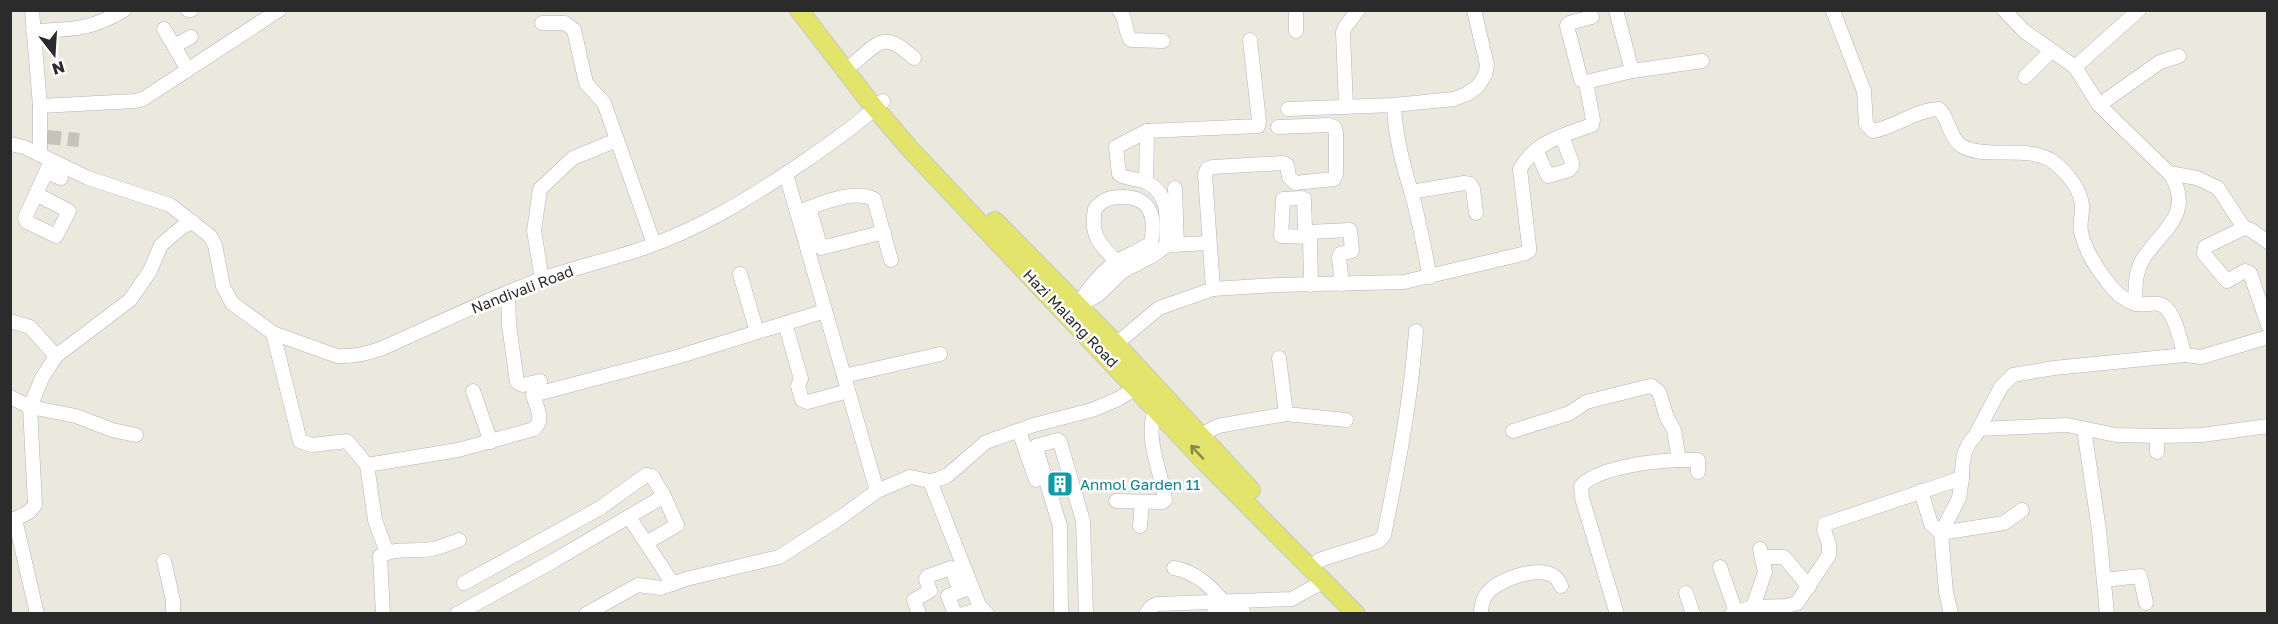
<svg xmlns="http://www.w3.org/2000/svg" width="2278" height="624" font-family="'Golos Text',sans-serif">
  <rect width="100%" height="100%" fill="#ebe9de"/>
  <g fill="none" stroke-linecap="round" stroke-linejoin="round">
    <!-- minor-tunnel -->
    <polyline stroke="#c5c3ba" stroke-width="14" stroke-dasharray="14 7" stroke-linecap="butt" points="47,137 79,140"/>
    <defs>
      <g id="minor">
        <polyline points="32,10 40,106 40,155"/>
        <polyline points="188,10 191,10"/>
        <path d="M 1119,10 C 1127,18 1124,31 1131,40 L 1163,41"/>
        <polyline points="1616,10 1632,71 1702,61"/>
        <polyline points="2004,10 2024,31 2075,67 2099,105"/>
        <path d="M 1833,11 L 1864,91 L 1866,124 L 1873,131 C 1896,127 1915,110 1939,109 C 1949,119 1949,135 1959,144 C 1982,162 2031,142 2056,164 C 2068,174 2080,189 2082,205 C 2083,214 2079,223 2081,232 C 2085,249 2095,266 2106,280 C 2113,290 2122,299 2133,303 C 2144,308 2158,298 2167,309 C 2177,320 2180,341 2185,355 L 2201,357 L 2268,337"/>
        <polyline points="1592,17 1569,23 1567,26 1581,80 1586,82 1632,71"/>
        <polyline points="542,23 565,23 574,30 586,83 604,103 654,244"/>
        <polyline points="164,29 188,70"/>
        <path d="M 33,31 C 71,29 89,31 124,10"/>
        <polyline points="1296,31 1296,10"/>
        <polyline points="174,46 191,37"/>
        <path d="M 854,63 C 881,40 885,32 914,58"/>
        <polyline points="2075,67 2139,10"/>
        <polyline points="2025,77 2051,51"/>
        <path d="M 1394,105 C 1395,135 1402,162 1411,191 C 1419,219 1424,248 1430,277"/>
        <polyline points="40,106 135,101 143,99 279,10"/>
        <polyline points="1346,107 1343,32 1345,27 1358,10"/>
        <polyline points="1288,109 1394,105 1454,99 1467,94 1478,86 1485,75 1487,65 1474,10"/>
        <path d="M 10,144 L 24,147 L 88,178 L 170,205 L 210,236 L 215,245 L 223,286 L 232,303 L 273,333 L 337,356 C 353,357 366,354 380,349 C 433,326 485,300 539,280 C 573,268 609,260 644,248 C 699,229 748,199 796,167 C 826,147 856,126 883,101"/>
        <polyline points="1536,150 1548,176 1569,170 1572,166 1572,163 1562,136"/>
        <polyline points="46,172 61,178"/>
        <polyline points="2169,173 2197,178 2218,188 2244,228"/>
        <polyline points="786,174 877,491"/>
        <polyline points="1146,182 1147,131"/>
        <polyline points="1175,188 1177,245"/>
        <polyline points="1411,192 1464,183 1470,184 1473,189 1476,213"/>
        <polyline points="36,194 69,211 56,236 27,222 25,218 51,161"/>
        <polyline points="809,208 821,248 884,232"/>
        <path d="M 797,212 C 819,205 852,188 874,199 L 891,260"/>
        <polyline points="1308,232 1350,230 1352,251 1340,254 1339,258 1342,284"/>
        <polyline points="1310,237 1281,236 1283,199 1301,198 1304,199 1305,229 1310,237 1311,285"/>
        <polyline points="2268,242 2251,230 2244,228 2205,247 2204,254 2227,281 2245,271 2250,273 2268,325"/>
        <polyline points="1168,245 1209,243"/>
        <polyline points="740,274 757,332"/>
        <polyline points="542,279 534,231 540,189 573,158 617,140"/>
        <polyline points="1213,289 1205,174 1207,169 1213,167 1283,163 1287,165 1289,177 1295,183 1334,179 1336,174 1336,132 1334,127 1328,125 1278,127"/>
        <polyline points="508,292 509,325 517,382 523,385 540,381"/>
        <path d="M 2135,304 C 2136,289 2134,273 2143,259 C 2162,229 2194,215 2171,175 L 2099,105 L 2160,62 L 2179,56"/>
        <path d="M 1078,305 C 1088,289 1100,273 1116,262 C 1127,255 1140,251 1151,243 C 1156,219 1152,197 1123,197 C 1110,197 1103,199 1095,209 C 1090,235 1099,244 1117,262"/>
        <path d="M 1077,307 L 1098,295 L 1123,271 L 1152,256 L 1166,246 C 1167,223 1171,193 1146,182 C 1137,178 1127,180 1119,174 L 1116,147 L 1147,131 L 1258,126 L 1259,121 L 1250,40"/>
        <polyline points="10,321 30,327 56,356"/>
        <polyline points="785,323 801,379 798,386 802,400 808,402 848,391"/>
        <path d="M 273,333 L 300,441 L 312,445 L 347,441 L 367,465 L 458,450 L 534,429 C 545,420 536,406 533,395 L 677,357 L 825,311"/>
        <path d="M 1110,349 L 1159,308 L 1213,289 L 1277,285 L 1404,282 L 1526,253 L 1529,251 L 1529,246 L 1520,169 C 1536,141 1564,135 1592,125 L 1593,120 L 1586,82"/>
        <polyline points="1279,358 1286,414"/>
        <polyline points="844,376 940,354"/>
        <polyline points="473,391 491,442"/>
        <polyline points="10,397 30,407 76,416 112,430 136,435"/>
        <polyline points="1979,429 2067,425 2116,435 2161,436 2202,435 2268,426"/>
        <polyline points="2084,429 2099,530 2107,614"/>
        <polyline points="1019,431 1036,480"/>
        <path d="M 1513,431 L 1570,413 L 1586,402 L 1646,387 L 1652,386 L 1659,392 L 1667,418 L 1674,430 L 1679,460 C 1653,461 1599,467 1581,486 L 1582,498 L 1617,614"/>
        <polyline points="1200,435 1218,426 1286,414 1346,420"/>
        <polyline points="2157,452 2157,436"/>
        <polyline points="1679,460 1698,460 1698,472"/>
        <polyline points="367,465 375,520 387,553"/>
        <polyline points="930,481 979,605 987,614"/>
        <polyline points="1921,491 1931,524 1941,533 2004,523 2022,510"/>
        <path d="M 1116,501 L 1162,502 L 1165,500 C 1162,472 1143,437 1156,409"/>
        <polyline points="629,517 673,584"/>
        <polyline points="15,519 29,512 35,505 30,407 42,378 56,356 130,300 150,271 161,245 182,227 192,222"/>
        <polyline points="15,519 37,614"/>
        <polyline points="1140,526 1142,502"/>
        <polyline points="646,543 677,525 664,496"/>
        <polyline points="1762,557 1784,557 1809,587"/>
        <polyline points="164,561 173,600 173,614"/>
        <polyline points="1720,567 1736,612"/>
        <path d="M 1174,568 C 1196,572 1210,586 1224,602"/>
        <path d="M 1312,569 L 1319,560 L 1379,541 L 1384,535 C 1398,467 1411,400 1416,331"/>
        <polyline points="2104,580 2140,576 2146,603"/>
        <polyline points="1686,593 1693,614"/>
        <polyline points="1753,607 1765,572 1760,549"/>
        <polyline points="1214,612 1242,610 1244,614"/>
        <path d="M 383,614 L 380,556 C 395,547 416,552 432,549 C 441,547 451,543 459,540"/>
        <polyline points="457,614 555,560 664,496 652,476 646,475 600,508 464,583"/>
        <polyline points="586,614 638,585 661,588 686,579 779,557 837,520 877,491 910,477 930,481 939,479 948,475 986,442 1034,425 1092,410 1118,399 1142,385"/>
        <polyline points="919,614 914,600 930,591 926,579 928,576 951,568 960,591"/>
        <polyline points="955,614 948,596 967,589"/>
        <polyline points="963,614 982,609"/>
        <polyline points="1061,614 1060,526 1036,448 1036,446 1058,440 1060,442 1083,521 1086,614"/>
        <polyline points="1146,614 1151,607 1157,604 1292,599 1324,581"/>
        <path d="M 1481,614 C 1481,607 1482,601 1486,595 C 1496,580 1536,566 1552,575 C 1557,577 1559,582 1561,586"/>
        <path d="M 1732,614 L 1753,607 L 1787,606 L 1797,603 L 1829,555 L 1829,544 L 1824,530 L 1825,524 L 1962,478 C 1962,462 1963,448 1975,436 L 2001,387 L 2013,375 L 2054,368 L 2185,355"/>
        <polyline points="1951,614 1946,592 1941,533 1959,498 1962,478"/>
      </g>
      <g id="major">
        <polyline points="799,10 869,101 911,150 1204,461 1356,614"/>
        <polyline points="995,221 1116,344 1251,490"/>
      </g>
    </defs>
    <!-- minor casing -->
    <use href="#minor" stroke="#b2b2bd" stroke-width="15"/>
    <!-- major casing -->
    <use href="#major" stroke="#c8c8c8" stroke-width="20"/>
    <!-- minor -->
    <use href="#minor" stroke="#fff" stroke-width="14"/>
    <!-- major -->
    <use href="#major" stroke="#e2e46b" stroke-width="18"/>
  </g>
  <!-- one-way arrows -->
  <defs><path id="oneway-shaft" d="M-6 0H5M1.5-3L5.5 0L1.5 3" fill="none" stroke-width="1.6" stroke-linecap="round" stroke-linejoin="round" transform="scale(1.5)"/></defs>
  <use stroke="#86884b" href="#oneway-shaft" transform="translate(1197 452) rotate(-133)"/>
  <!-- icons -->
  <defs>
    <symbol id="building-square" viewBox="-11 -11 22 22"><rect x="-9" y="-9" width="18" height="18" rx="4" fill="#0f9aa8" stroke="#fff"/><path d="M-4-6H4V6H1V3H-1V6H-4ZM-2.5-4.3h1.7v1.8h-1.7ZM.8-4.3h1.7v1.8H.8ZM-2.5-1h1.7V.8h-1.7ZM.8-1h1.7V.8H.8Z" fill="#fff"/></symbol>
  </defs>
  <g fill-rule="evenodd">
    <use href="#building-square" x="1045" y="469" width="30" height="30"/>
  </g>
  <g text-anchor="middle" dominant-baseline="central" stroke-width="5" stroke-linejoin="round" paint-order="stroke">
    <!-- street labels -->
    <g font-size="15" fill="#2b2b2b" stroke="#fff">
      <text transform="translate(522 289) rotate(-21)">Nandivali Road</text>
      <text transform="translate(1071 318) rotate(46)">Hazi Malang Road</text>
    </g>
    <!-- culture labels -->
    <g font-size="15" fill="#0d838f" stroke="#fff" text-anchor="start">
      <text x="1080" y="484">Anmol Garden 11</text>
    </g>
  </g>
  <!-- border -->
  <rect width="2278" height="624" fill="none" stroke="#2b2b2b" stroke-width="24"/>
  <!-- north arrow -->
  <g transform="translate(54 54) rotate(163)" stroke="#ffffff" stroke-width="4.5" paint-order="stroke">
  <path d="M0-4.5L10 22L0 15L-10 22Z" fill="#2b2b2b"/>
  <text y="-9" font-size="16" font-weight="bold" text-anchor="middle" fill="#2b2b2b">N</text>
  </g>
</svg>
